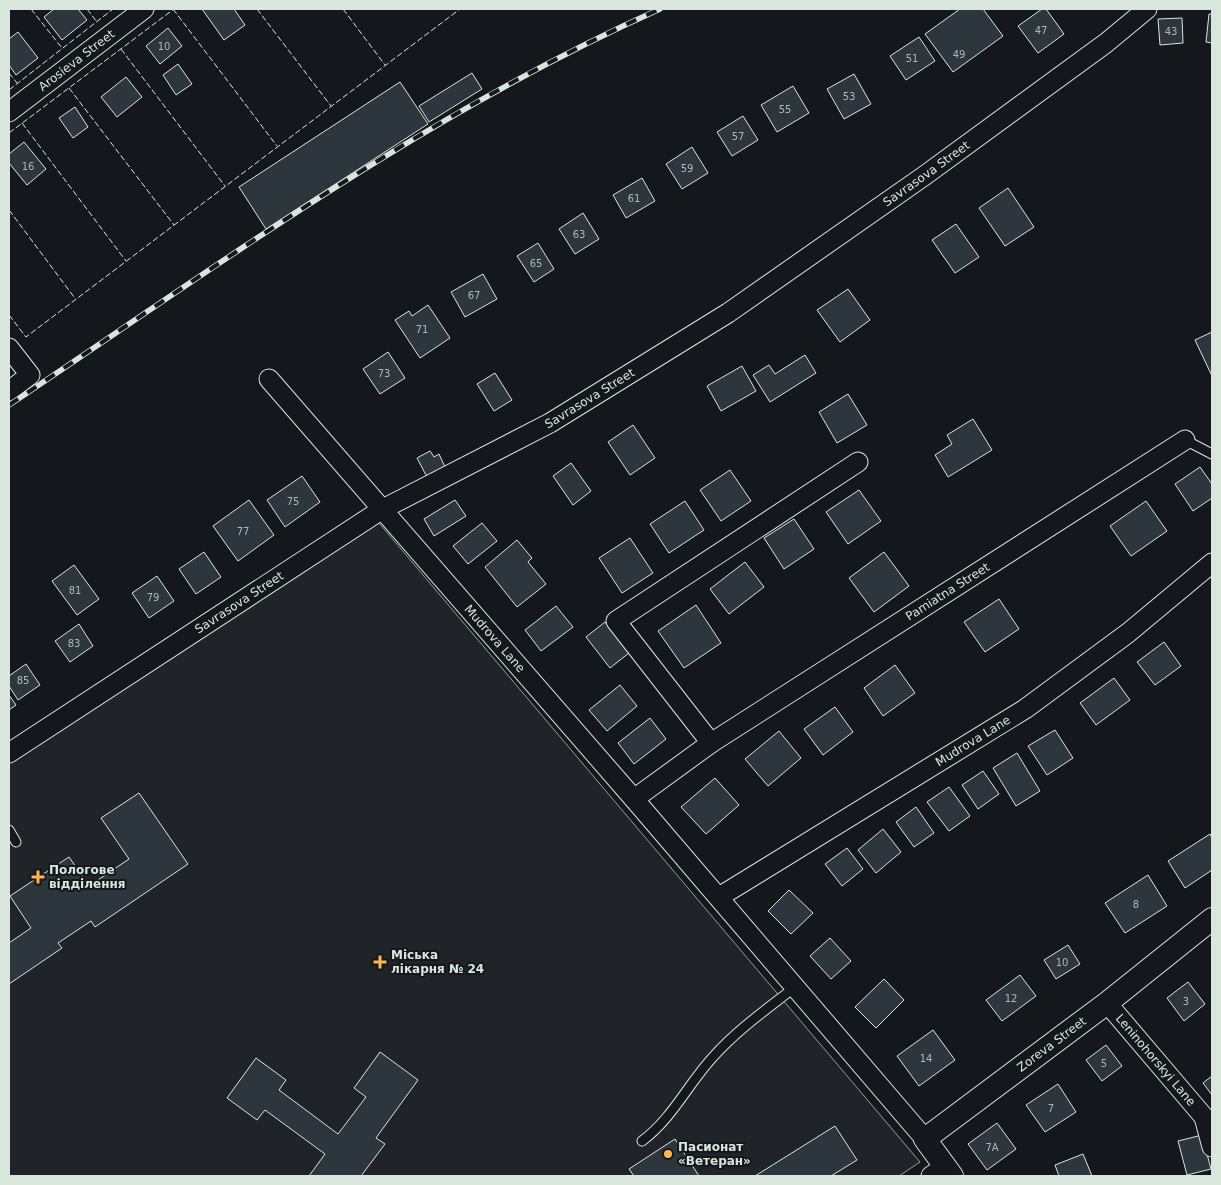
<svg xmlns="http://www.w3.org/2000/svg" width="1221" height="1185" font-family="'DejaVu Sans',sans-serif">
  <rect width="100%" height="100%" fill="#14181c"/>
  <!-- green -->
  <polygon fill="#202428" stroke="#939e99" points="379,523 920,1162 899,1176 9,1176 9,762"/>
  <!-- building -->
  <g fill="#2c363c" stroke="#d8e6dc">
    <polygon points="54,9 78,9 87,20 62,40 44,17"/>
    <polygon points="202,9 234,9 245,25 224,40"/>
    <polygon points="960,9 983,9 1003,36 953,72 925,34"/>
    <polygon points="1042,9 1046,9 1064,34 1038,53 1018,26"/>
    <polygon points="1209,14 1212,14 1212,43 1206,42"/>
    <polygon points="1182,18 1183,43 1160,45 1158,19"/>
    <polygon points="168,28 182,46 160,64 146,46"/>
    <polygon points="18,32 38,58 16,75 9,65 9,39"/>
    <polygon points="919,37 935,61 906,80 890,56"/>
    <polygon points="178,64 192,84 176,95 163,75"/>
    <polygon points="472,73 482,89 429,122 419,106"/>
    <polygon points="854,74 871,104 844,119 827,89"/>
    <polygon points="126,77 142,97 117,117 101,97"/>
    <polygon points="400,82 428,124 266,229 239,187"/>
    <polygon points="793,86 809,113 777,132 761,105"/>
    <polygon points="75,107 88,127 73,138 59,118"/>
    <polygon points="743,116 758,140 732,156 717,132"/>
    <polygon points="24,142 46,169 27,185 9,163 9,154"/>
    <polygon points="692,147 708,173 682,189 666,164"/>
    <polygon points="642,178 655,201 626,218 613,195"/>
    <polygon points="1008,188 1034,227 1005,246 979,208"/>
    <polygon points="583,213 599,239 575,254 559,229"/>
    <polygon points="956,224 979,257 955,273 932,240"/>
    <polygon points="538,243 554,269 534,282 517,256"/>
    <polygon points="483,274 497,299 465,317 451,292"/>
    <polygon points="848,289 870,320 840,342 817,310"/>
    <polygon points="428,305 450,338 420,358 395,320 409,311 412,316"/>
    <polygon points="1212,332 1212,376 1195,340"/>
    <polygon points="388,352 405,378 380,394 363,369"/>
    <polygon points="805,355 816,373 770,402 753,375 769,365 775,374"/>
    <polygon points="742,366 756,391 721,411 707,386"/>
    <polygon points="495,373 512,400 494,411 477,384"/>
    <polygon points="848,394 867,425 837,443 819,412"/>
    <polygon points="973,419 992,450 948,477 935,455 952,444 947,435"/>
    <polygon points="633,425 655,458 630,475 608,442"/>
    <polygon points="430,451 434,457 439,454 445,467 427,477 417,458"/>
    <polygon points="571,463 591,491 573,505 553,476"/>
    <polygon points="1200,467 1212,484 1212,498 1193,511 1175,484"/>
    <polygon points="730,470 751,501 721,521 700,490"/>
    <polygon points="302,476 320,502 285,527 267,500"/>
    <polygon points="859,490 881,521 848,544 826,512"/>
    <polygon points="249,500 274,535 238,561 213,526"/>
    <polygon points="455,500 466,516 434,536 424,519"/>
    <polygon points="685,501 704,530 669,553 650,524"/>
    <polygon points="1146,501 1167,531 1131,556 1110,526"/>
    <polygon points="794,519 814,549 784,569 764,538"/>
    <polygon points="482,523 497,541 468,564 453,546"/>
    <polygon points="630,538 653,573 622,593 599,558"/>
    <polygon points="517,540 532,558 528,562 546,584 517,607 485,567"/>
    <polygon points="204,552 221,577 196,594 179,569"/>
    <polygon points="884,552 909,586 874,612 849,578"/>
    <polygon points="745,562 764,587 729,614 710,589"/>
    <polygon points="74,565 99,599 77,615 52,581"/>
    <polygon points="157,576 174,601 149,618 132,593"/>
    <polygon points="999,599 1019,629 985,652 964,622"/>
    <polygon points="696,605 721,643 684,668 658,631"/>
    <polygon points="556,606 573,627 541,651 525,630"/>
    <polygon points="605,622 629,653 610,668 586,637"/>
    <polygon points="79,624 93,646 70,662 55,641"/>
    <polygon points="1164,642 1181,666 1155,685 1137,662"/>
    <polygon points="26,664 40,685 18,700 9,686 9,676"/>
    <polygon points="895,665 915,693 883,716 864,688"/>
    <polygon points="1114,678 1130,700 1096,725 1080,703"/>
    <polygon points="620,685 637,706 607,731 589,710"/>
    <polygon points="9,695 16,705 9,710"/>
    <polygon points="835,707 853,732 823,755 804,729"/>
    <polygon points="650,718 666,739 634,764 618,743"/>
    <polygon points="1055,730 1073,758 1047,775 1028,746"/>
    <polygon points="779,731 801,758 768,786 745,759"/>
    <polygon points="1017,753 1040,791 1016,806 993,768"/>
    <polygon points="983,771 999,794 978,809 962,785"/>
    <polygon points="715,778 739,805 706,834 681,807"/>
    <polygon points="949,787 970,816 949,831 927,802"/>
    <polygon points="139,793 188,864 95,927 91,921 58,943 62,948 9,984 9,943 31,928 10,896 69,857 89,886 129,859 101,818"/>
    <polygon points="916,807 934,833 914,847 896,822"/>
    <polygon points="883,829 901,852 876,873 858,850"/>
    <polygon points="1210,834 1212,838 1212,870 1185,888 1168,861"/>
    <polygon points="847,848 863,869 842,886 825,864"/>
    <polygon points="1148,875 1167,906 1125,933 1105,903"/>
    <polygon points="789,890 813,913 791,934 768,911"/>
    <polygon points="830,938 851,961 831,979 810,956"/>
    <polygon points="1068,945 1080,964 1056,979 1044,960"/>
    <polygon points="1020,975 1036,996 1002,1021 986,1000"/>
    <polygon points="884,979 904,1000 876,1028 855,1007"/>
    <polygon points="1188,982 1205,1004 1184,1021 1167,998"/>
    <polygon points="933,1030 955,1060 919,1086 897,1056"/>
    <polygon points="1106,1045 1122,1066 1102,1081 1086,1060"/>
    <polygon points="380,1052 418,1080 376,1138 385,1144 361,1176 309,1176 325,1154 265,1110 257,1120 227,1098 256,1058 286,1080 279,1090 338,1134 366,1097 354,1088"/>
    <polygon points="1212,1076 1212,1095 1203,1083"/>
    <polygon points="1058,1084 1076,1112 1045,1132 1026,1105"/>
    <polygon points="997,1123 1016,1149 987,1170 968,1144"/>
    <polygon points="835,1126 857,1160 831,1176 755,1176"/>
    <polygon points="1202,1135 1211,1169 1187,1175 1178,1141"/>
    <polygon points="675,1139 699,1176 634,1176 629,1169"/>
    <polygon points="1083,1154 1092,1176 1059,1176 1055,1165"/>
  </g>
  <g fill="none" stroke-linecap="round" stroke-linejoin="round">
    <defs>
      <g id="service">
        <polyline points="1185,440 1212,454"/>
        <polyline points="9,830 16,842"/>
        <path d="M 642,1141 C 672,1119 688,1084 713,1057 C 737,1030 767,1009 795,987"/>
      </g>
      <g id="minor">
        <path id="s1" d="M 9,112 L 144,9"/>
        <polyline points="9,348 30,375 9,391"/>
        <path id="s2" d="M 269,379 L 634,799 L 925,1139"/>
        <polyline points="711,743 616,621 858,462"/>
        <path id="s3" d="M 9,753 L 381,510 L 550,423 L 728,313 L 924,176 L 1106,43 L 1147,9"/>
        <path id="s4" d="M 634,799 L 711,743 L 1185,440"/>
        <path id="s5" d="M 719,897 L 1025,709 L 1128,633 L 1212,563"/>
        <path id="s6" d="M 1107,1003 L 1204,1117 L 1212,1147"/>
        <polyline points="931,1176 946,1166"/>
      </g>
      <g id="tertiary">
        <path id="s7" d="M 952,1176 L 925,1139 L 1107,1003 L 1212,919"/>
      </g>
    </defs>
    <!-- service casing -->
    <use href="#service" stroke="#d8e6dc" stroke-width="11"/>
    <!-- minor casing -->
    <use href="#minor" stroke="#d8e6dc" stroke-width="21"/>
    <!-- tertiary casing -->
    <use href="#tertiary" stroke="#d8e6dc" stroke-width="24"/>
    <!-- service -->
    <use href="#service" stroke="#14181c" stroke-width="9"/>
    <!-- minor -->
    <use href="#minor" stroke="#14181c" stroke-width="19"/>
    <!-- tertiary -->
    <use href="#tertiary" stroke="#14181c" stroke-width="22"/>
    <defs>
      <path id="rail" d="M 9,405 C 220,264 427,113 660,9"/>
    </defs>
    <!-- rail casing -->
    <use href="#rail" stroke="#d8e6dc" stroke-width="5.5"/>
    <!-- rail -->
    <use href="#rail" stroke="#14181c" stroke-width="4" stroke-dasharray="11" stroke-linecap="butt"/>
    <!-- fence -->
    <g stroke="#d8e6dc" stroke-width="1" stroke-dasharray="6 2.5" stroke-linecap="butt">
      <polyline points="31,9 62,48"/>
      <polyline points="87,9 97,22"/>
      <polyline points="173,9 277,146"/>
      <polyline points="257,9 331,106"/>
      <polyline points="343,9 385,65"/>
      <polyline points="121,49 225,186"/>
      <polyline points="9,73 17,83"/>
      <polyline points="69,88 174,225"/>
      <polyline points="9,90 113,9"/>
      <polyline points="22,123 126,261"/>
      <polyline points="9,133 174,9"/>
      <polyline points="9,210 74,297"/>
      <polyline points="9,315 26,337 460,9"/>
    </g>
  </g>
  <!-- markers -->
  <g fill="#ffb74d" stroke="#14181c" stroke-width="2">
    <path d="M35.5 869.5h5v5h5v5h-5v5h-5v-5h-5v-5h5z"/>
    <path d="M377.5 954.5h5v5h5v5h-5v5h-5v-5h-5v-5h5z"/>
    <circle cx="668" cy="1154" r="5"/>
  </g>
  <g text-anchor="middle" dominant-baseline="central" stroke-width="4" stroke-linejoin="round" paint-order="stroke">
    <!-- number labels -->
    <g font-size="10" fill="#adbab4">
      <text x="1041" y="30">47</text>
      <text x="1171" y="31">43</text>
      <text x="164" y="46">10</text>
      <text x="959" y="54">49</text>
      <text x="912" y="58">51</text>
      <text x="849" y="96">53</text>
      <text x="785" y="109">55</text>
      <text x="738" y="136">57</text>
      <text x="28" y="166">16</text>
      <text x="687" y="168">59</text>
      <text x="634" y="198">61</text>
      <text x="579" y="234">63</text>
      <text x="536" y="263">65</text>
      <text x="474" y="295">67</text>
      <text x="422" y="329">71</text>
      <text x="384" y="373">73</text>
      <text x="293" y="501">75</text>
      <text x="243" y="531">77</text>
      <text x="75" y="590">81</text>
      <text x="153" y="597">79</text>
      <text x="74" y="643">83</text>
      <text x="23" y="680">85</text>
      <text x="1136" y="904">8</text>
      <text x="1062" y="962">10</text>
      <text x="1011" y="998">12</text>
      <text x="1186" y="1001">3</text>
      <text x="926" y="1058">14</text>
      <text x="1104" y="1063">5</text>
      <text x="1051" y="1108">7</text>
      <text x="992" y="1147">7А</text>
    </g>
    <!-- street labels -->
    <g font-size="12" fill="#d8e6dc" stroke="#14181c">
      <text stroke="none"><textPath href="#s1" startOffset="85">Arosieva Street</textPath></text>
      <text stroke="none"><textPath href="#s3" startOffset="1086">Savrasova Street</textPath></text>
      <text stroke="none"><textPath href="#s3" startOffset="681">Savrasova Street</textPath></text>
      <text stroke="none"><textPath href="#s4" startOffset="376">Pamiatna Street</textPath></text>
      <text stroke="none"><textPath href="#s3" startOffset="275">Savrasova Street</textPath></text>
      <text stroke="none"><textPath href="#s2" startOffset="344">Mudrova Lane</textPath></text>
      <text stroke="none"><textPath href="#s5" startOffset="298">Mudrova Lane</textPath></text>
      <text stroke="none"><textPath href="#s7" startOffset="204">Zoreva Street</textPath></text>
      <text stroke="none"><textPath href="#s6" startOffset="75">Leninohorskyi Lane</textPath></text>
    </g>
    <!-- poi labels -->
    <g font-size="12" font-weight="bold" fill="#d8e6dc" stroke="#14181c" text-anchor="start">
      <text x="49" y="870">Пологове<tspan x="49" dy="14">відділення</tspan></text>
      <text x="391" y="955">Міська<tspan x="391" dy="14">лікарня № 24</tspan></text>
      <text x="678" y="1147">Пасионат<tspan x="678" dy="14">«Ветеран»</tspan></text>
    </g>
  </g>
  <!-- border -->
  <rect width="1221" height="1185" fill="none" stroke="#d8e6dc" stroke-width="20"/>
</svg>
